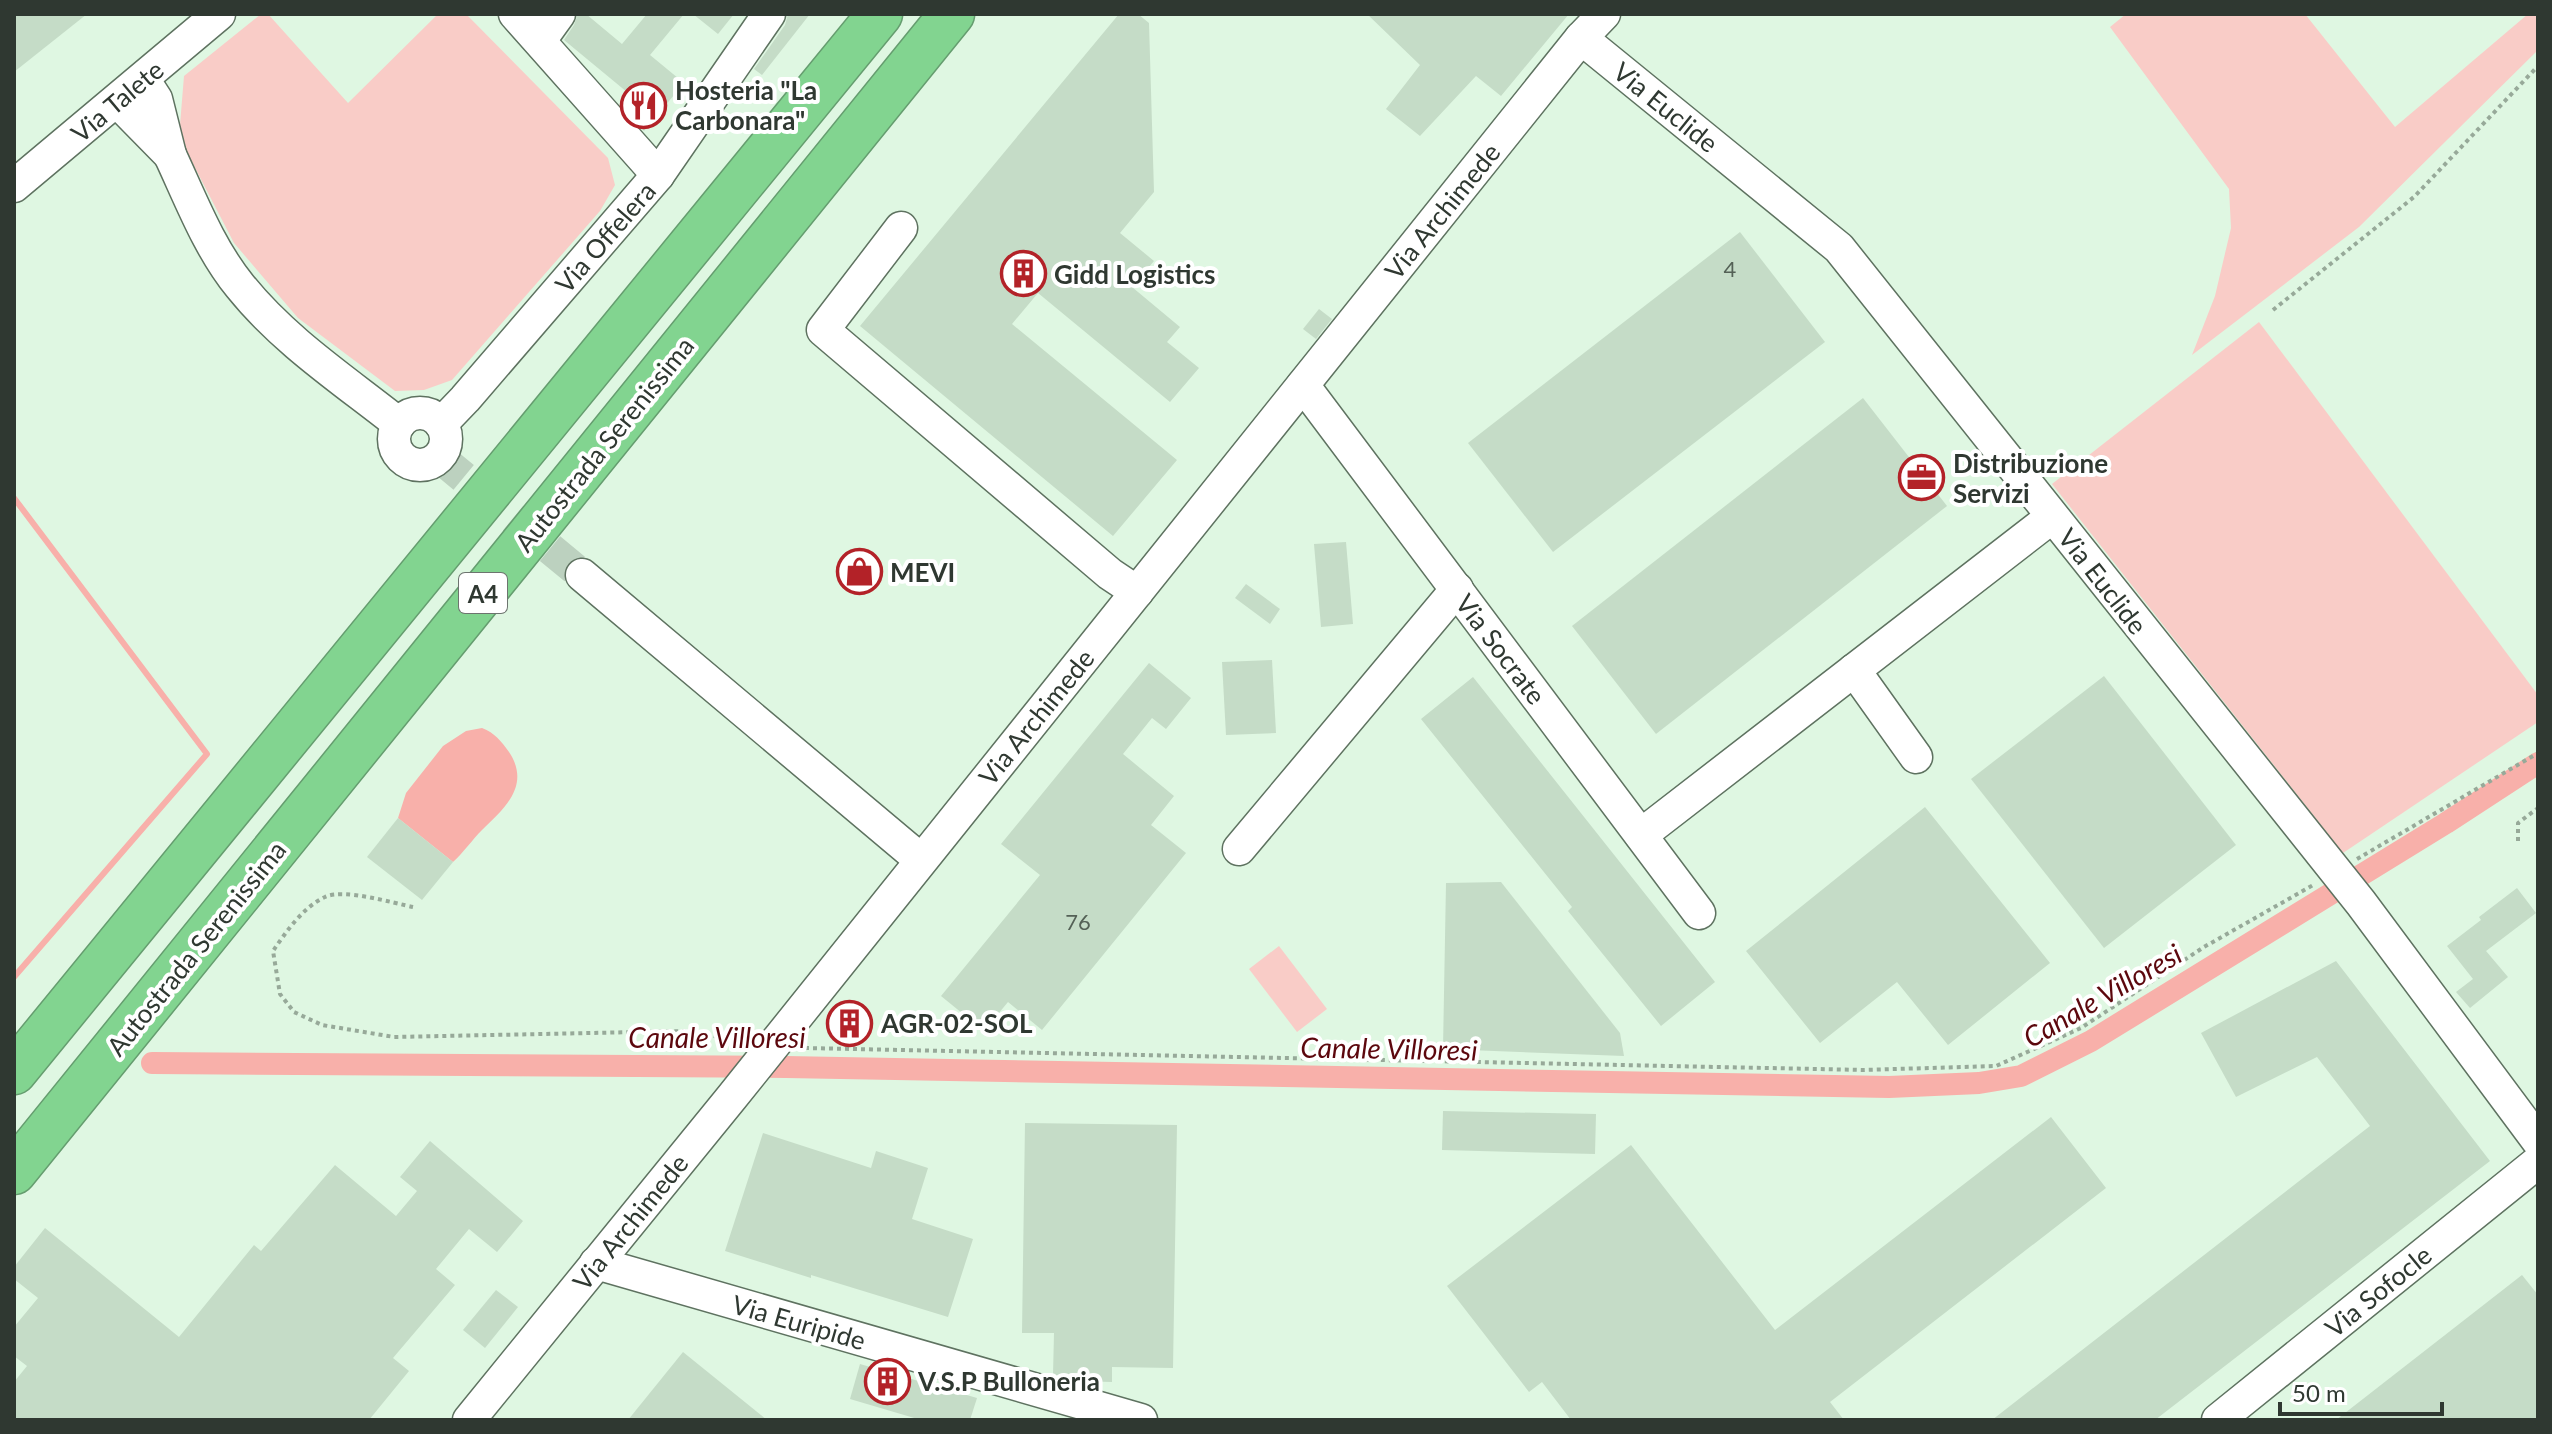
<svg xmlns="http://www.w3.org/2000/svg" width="2552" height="1434" font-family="Lato,sans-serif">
  <rect width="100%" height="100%" fill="#dff7e2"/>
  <!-- green -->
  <g fill="#f9ccc7">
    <polygon points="261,14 268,14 348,103 438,14 466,14 608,158 615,185 600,211 452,380 424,390 395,391 298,318 234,243 179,137 184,76"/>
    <polygon points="2126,14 2305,14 2395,127 2528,14 2538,14 2538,50 2359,227 2192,355 2215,296 2231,228 2229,189 2110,27"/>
    <polygon points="2259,322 2538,695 2538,722 2343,853 2052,484"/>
    <polygon points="1279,946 1327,1009 1297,1032 1249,969"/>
  </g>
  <!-- water -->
  <path fill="#f8b0aa" d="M 482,728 C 495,733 501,741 509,752 C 531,785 505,808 482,830 C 472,840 464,852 453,862 L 398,818 L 406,793 L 443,746 L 466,731 Z"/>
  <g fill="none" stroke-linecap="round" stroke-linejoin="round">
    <!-- stream -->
    <polyline stroke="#f8b0aa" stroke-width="6" points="14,498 207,754 14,977"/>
    <!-- canal -->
    <polyline stroke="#f8b0aa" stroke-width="22" points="152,1063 786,1067 1889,1087 1979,1083 2021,1076 2091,1041 2446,823 2538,763"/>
  </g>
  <!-- building -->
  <g fill="#c5dcc7">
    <polygon points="14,14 87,14 14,72"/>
    <polygon points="578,14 586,14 622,44 647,14 684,14 650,55 684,83 644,131 624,108 633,97 564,40 574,25"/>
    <polygon points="693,14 734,14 718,34"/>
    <polygon points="788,14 810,14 762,75 754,69 785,25"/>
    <polygon points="1119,14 1138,14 1149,23 1154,192 1120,233 1154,261 1132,287 1180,327 1167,342 1199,368 1170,402 1038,293 1012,324 1177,460 1113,536 860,326"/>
    <polygon points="1367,14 1569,14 1501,96 1476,76 1420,136 1386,109 1420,65"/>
    <polygon points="1740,232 1825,342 1553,552 1468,443"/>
    <polygon points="1319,309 1332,319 1316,339 1303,329"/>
    <polygon points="1863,398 1947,506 1656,734 1572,626"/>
    <polygon points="1346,542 1353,624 1321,627 1314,544"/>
    <polygon points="1246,584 1280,609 1270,624 1235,598"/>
    <polygon points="1272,660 1276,733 1226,735 1222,662"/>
    <polygon points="1149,663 1191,698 1166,729 1152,718 1123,754 1174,796 1151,825 1186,853 1042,1030 1008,1002 984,1031 941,996 1040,875 1001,844"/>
    <polygon points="2104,676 2236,845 2104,948 1971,779"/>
    <polygon points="1473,677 1715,982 1661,1026 1568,911 1572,907 1421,719"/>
    <polygon points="1925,807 2050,963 1948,1045 1897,982 1820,1043 1746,951"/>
    <polygon points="398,818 453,862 422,900 367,857"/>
    <polygon points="1501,882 1620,1033 1624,1056 1443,1049 1446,883"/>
    <polygon points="2517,888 2536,913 2486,951 2508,977 2470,1008 2456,992 2473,979 2447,946 2481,920 2479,917"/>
    <polygon points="2336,961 2490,1161 2155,1420 1992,1420 2370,1126 2317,1057 2236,1097 2201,1033"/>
    <polygon points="851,1009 865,1020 850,1037 836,1026"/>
    <polygon points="1443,1111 1596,1114 1595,1154 1442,1150"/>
    <polygon points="2051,1117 2106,1188 1830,1402 1844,1420 1571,1420 1542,1382 1529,1392 1447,1286 1631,1145 1775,1330"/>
    <polygon points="1025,1123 1177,1125 1173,1368 1112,1367 1112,1382 1076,1381 1053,1375 1054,1333 1022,1333"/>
    <polygon points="763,1133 871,1168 876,1151 928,1168 912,1219 973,1239 948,1317 811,1275 811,1278 725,1251"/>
    <polygon points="430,1141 523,1221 497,1252 469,1229 436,1269 455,1285 393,1358 409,1371 369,1420 14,1420 14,1382 27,1366 14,1356 14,1327 38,1298 14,1279 14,1267 45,1228 179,1337 254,1245 261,1251 335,1165 396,1216 417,1191 400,1177"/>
    <polygon points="2522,1275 2538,1295 2538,1420 2336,1420"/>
    <polygon points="496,1290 518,1307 485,1348 463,1330"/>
    <polygon points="683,1352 767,1420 628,1420"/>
    <polygon points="860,1364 977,1398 970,1420 921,1420 850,1399"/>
  </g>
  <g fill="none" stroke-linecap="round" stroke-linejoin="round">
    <!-- minor-tunnel -->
    <polyline stroke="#bcd1bf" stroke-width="32" stroke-dasharray="32 16" stroke-linecap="butt" points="439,457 582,575"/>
    <defs>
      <g id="minor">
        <polyline points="515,14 658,175"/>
        <polyline points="1581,38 1839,248 2361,903 2538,1141"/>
        <polyline points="541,39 559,14"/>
        <polyline points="117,101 170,155 156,99 143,79"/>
        <path d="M 170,155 C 191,200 209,248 240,286 C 284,341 345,381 399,424"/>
        <polyline points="14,186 219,14"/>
        <polyline points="901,228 823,330 1110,574 1137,592"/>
        <polyline points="1303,385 1699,913"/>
        <circle cx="420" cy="439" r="26"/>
        <polyline points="441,424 465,399 658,175 769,14"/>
        <polyline points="582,575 921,860"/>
        <polyline points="1854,670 1916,757"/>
        <polyline points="1641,835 2052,517"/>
        <polyline points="1239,849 1457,589"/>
        <polyline points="596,1263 1141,1420"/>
        <polyline points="469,1420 732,1097 1581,38 1604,14"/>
        <polyline points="2218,1420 2538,1162"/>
      </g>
      <g id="highway">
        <polyline points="14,1072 880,14"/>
        <polyline points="14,1172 952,14"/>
      </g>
    </defs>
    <!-- minor casing -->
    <use href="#minor" stroke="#5e7260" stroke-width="35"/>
    <!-- highway casing -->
    <use href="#highway" stroke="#659d6f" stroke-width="47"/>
    <!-- path -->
    <g stroke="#97a999" stroke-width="4" stroke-dasharray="4 4" stroke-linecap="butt">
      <polyline points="2273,310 2414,197 2538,66"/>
      <polyline points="2518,841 2518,823 2538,808"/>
      <polyline points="2357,859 2538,753"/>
      <path d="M 413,907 C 393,903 343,888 325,897 C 303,907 286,932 273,951 L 280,994 L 294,1012 L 322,1025 L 394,1037 L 688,1031 L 745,1042"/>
      <polyline points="805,1048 1863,1070 1996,1066 2081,1028 2204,947 2315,884"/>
    </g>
    <!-- minor -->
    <use href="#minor" stroke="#fff" stroke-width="32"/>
    <!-- highway -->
    <use href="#highway" stroke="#82d490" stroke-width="44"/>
  </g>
  <!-- icons -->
  <defs>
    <symbol id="restaurant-ring" viewBox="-11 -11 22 22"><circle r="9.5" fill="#fff" stroke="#b32228" stroke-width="1.5"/><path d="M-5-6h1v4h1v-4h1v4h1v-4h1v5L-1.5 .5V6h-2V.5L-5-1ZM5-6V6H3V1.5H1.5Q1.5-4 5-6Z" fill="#b32228"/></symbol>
    <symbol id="building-ring" viewBox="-11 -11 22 22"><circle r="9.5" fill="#fff" stroke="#b32228" stroke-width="1.5"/><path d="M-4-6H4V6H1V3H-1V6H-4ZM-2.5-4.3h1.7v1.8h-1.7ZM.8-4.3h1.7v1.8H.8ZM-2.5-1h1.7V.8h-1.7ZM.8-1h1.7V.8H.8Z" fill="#b32228"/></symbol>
    <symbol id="office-ring" viewBox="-11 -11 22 22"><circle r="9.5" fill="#fff" stroke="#b32228" stroke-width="1.5"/><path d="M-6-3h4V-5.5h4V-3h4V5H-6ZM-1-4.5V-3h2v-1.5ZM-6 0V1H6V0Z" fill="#b32228"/></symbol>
    <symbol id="shop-ring" viewBox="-11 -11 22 22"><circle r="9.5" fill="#fff" stroke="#b32228" stroke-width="1.5"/><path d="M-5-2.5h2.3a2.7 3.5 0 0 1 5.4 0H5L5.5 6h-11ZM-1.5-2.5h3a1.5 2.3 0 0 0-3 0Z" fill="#b32228"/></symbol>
  </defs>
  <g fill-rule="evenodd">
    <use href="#restaurant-ring" x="618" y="80" width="51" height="51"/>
    <use href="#building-ring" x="998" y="248" width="51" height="51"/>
    <use href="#office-ring" x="1896" y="452" width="51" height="51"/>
    <use href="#shop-ring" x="834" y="546" width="51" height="51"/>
    <use href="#building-ring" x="824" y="998" width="51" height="51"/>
    <use href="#building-ring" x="862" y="1356" width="51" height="51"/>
  </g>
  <g text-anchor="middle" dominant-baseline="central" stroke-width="8" stroke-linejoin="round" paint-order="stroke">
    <!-- number labels -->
    <g font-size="22" fill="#546156">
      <text x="1730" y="268">4</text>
      <text x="1078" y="921">76</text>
    </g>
    <!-- shield labels -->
    <rect fill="#fff" stroke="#6d746f" stroke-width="2" x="459" y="573" width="48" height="40" rx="6"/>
    <g font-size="24" font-weight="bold" fill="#2f3831">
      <text x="483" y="593">A4</text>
    </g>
    <!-- poi labels -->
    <g font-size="26" font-weight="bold" fill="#2f3831" stroke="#fff" text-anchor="start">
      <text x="675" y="90">Hosteria "La<tspan x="675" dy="30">Carbonara"</tspan></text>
      <text x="1054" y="274">Gidd Logistics</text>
      <text x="1953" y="463">Distribuzione<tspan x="1953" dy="30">Servizi</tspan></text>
      <text x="890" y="572">MEVI</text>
      <text x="881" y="1023">AGR-02-SOL</text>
      <text x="918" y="1381">V.S.P Bulloneria</text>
    </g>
    <!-- street labels -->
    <g font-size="26" fill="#2f3831" stroke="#fff">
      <text transform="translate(117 101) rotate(-40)">Via Talete</text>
      <text transform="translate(1666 107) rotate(39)">Via Euclide</text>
      <text transform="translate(1442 211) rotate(-51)">Via Archimede</text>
      <text transform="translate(605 237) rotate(-49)">Via Offelera</text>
      <text transform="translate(604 444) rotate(-51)">Autostrada Serenissima</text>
      <text transform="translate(2103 581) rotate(52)">Via Euclide</text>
      <text transform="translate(1501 649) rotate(53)">Via Socrate</text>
      <text transform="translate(1036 717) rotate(-51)">Via Archimede</text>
      <text transform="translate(196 948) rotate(-51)">Autostrada Serenissima</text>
      <text transform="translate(630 1222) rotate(-51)">Via Archimede</text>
      <text transform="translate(2378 1291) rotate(-39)">Via Sofocle</text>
      <text transform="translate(799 1322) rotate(16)">Via Euripide</text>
    </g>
    <!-- water labels -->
    <g font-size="28" font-style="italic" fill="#5c070d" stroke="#fff">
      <text transform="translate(2102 995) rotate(-30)">Canale Villoresi</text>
      <text x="717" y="1037">Canale Villoresi</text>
      <text transform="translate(1389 1048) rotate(1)">Canale Villoresi</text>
    </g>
  </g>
  <!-- border -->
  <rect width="2552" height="1434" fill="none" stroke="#2f3831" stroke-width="32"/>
  <!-- scale -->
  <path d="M2280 1402v12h162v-12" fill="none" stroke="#2f3831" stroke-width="4"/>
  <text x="2292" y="1402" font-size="24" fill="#2f3831" stroke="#ffffff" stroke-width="6" paint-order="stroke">50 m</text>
</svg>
